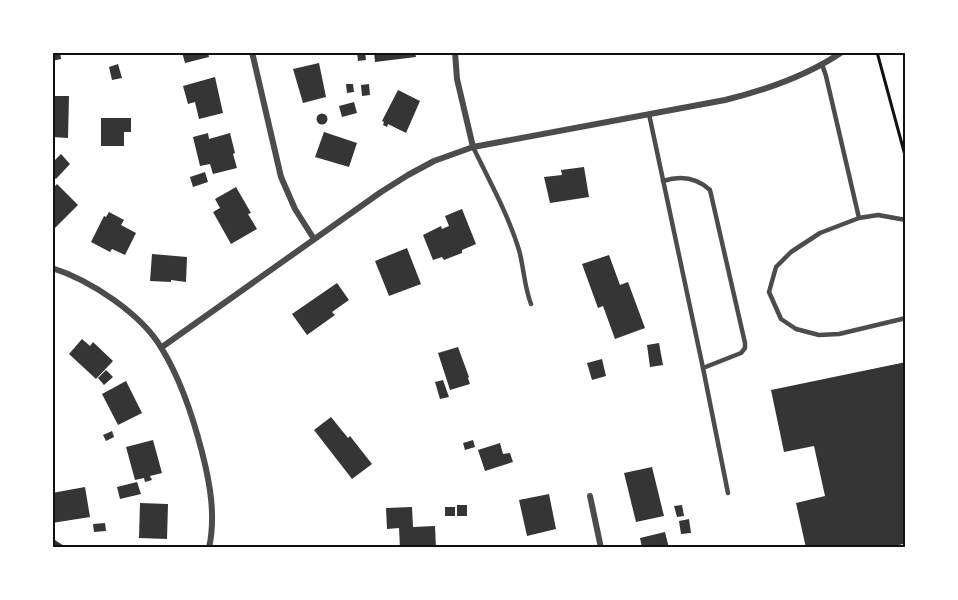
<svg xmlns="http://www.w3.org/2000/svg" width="958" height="600" font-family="'Golos Text',sans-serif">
  <rect width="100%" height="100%" fill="#fff"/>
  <!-- building -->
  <g fill="#353535">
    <polygon points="52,52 60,52 61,59 52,61"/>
    <polygon points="182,52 208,52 209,57 185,63"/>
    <polygon points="357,52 365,52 366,60 358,61"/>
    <polygon points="374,52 415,52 416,57 375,62"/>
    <polygon points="319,63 326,97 303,103 293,69"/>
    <polygon points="118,64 122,78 112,80 109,67"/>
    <polygon points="215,77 223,113 199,119 195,102 188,104 183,86"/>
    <polygon points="346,84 353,84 354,92 347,93"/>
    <polygon points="369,84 370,95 362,96 361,85"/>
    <polygon points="398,90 420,101 406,133 388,124 387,127 383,125 384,122 382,121"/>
    <polygon points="52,96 69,96 68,138 52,137"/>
    <polygon points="354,102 357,113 342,117 339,106"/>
    <circle cx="322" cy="119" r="5.5"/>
    <polygon points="101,118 131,118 131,132 124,132 124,146 101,146"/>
    <polygon points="324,132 357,143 349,167 315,157"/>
    <polygon points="208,133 209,139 230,133 235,153 233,154 237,168 213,174 210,164 200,166 193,137"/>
    <polygon points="61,154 70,164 56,179 52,176 52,163"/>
    <polygon points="584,167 589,197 550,203 544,177 562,175 561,170"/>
    <polygon points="205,172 208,182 193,187 190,177"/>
    <polygon points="57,184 78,205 52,231 52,189"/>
    <polygon points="236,187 251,213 248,214 257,229 231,244 213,212 220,208 215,199"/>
    <polygon points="462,209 476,244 462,250 462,253 444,260 442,257 433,260 423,235 441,226 442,229 449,226 445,216"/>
    <polygon points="109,212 124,220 121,225 136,233 125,255 112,249 110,252 91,242 104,216 106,217"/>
    <polygon points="407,248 421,284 389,296 375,261"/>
    <polygon points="152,254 187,257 186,282 171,280 171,282 150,281"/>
    <polygon points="609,255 620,285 628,282 645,328 615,339 603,306 598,308 582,264"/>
    <polygon points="337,283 349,300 332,312 335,315 307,335 292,314"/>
    <polygon points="82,339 90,346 93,342 113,361 96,379 69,354"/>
    <polygon points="659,343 663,365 650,367 647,345"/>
    <polygon points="458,347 469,377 468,378 470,384 450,390 438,353"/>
    <polygon points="602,359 606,376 592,380 587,363"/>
    <polygon points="906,362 906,548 903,548 903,544 888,548 806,548 796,503 825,496 814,446 784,452 771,390"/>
    <polygon points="106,370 113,377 104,385 98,378"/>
    <polygon points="443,380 449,397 440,399 435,382"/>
    <polygon points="126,381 142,413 118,425 102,394"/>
    <polygon points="331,417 348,438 350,436 372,464 352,479 314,430"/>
    <polygon points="112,431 114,437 106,441 103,435"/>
    <polygon points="153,440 162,473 150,476 152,480 145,482 144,478 135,480 126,447"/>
    <polygon points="473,440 475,447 465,450 463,443"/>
    <polygon points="500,443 503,454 510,453 513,462 485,471 478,450"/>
    <polygon points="652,467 664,516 636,522 624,473"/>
    <polygon points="137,482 141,494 120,499 117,487"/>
    <polygon points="85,487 90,517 52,523 52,493"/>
    <polygon points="549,494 556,529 527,536 519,500"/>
    <polygon points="140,503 168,504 167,539 139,538"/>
    <rect x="457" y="505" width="10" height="11"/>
    <polygon points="682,505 684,516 677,517 674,506"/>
    <polygon points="412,507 413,527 435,526 436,548 400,548 399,528 387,529 386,508"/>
    <rect x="445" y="507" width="10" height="9"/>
    <polygon points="689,519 691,533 681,534 679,521"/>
    <polygon points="105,523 106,531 94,532 93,524"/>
    <polygon points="665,532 669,548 642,548 640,538"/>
    <polygon points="52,538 67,548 52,548"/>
  </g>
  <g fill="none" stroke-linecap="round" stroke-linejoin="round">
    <!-- path -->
    <polyline stroke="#111" stroke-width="3" points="877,52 906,159"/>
    <!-- service -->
    <g stroke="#4c4c4c" stroke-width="4.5">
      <polyline points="822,64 826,76 859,218"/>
      <polyline points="649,114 703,368 728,493"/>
      <path d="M 473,147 C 489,180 508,214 519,250 C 524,268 524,286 531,304"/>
      <path d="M 663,181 C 681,175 696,177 710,190 L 745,343 L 745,348 L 741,353 L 703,368"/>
      <polyline points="906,220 878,215 859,218 820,233 791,252 776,267 769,292 781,319 796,329 819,335 839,334 906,318"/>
    </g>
    <!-- minor -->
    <g stroke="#4c4c4c" stroke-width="6">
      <polyline points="252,52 281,177 295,209 314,239"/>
      <polyline points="455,52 457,79 473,147"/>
      <path d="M 52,268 C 90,280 142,314 162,349 C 181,380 193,417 202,452 C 210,483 216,516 209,548"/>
      <path d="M 162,347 L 381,192 L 408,175 L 434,161 L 473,147 L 725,100 C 766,90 807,76 842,52"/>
      <polyline points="590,496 601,548"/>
    </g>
  </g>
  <!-- border -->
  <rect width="958" height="600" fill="none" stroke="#ffffff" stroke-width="108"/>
  <rect x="54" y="54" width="850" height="492" fill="none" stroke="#111" stroke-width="2"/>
</svg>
